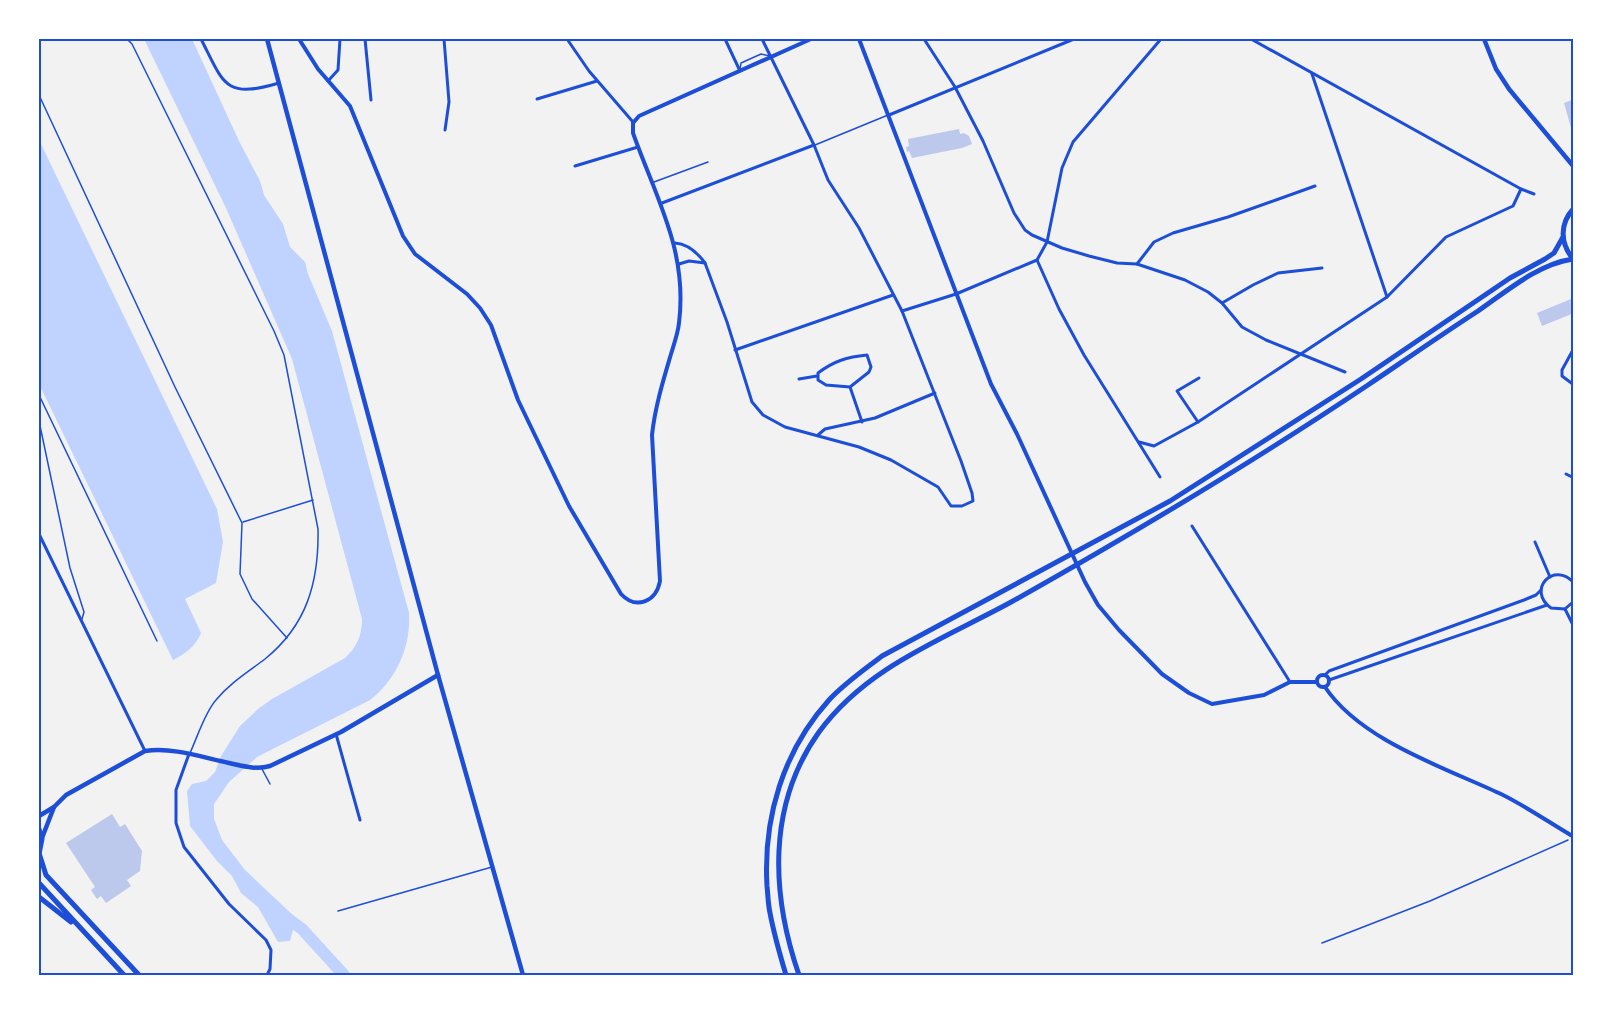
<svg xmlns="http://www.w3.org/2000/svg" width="1613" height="1014" font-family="Literata,serif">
  <rect width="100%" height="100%" fill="#f2f2f2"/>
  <!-- water -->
  <g fill="#bfd3fe">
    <path d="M 144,39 L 192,39 L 239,141 L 260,181 L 264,195 L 283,224 L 290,247 L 305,262 L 308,274 L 332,331 L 409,613 C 411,646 397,679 370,700 L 257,757 L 229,782 L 214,804 L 214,819 L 222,840 L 245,870 L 296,918 L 290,941 L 278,942 L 258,907 L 241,893 L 232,876 L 217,861 L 190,826 L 187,791 L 192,784 L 206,781 L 215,772 L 221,756 L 240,726 L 258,709 L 272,699 L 345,658 C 357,647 362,635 362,619 L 292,359 L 226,208 Z"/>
    <path d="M 39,140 L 217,509 L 223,542 L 216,583 L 185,599 L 201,633 C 196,646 185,654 173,660 L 39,384 Z"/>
  </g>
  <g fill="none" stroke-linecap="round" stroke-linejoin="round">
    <!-- river -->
    <polyline stroke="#bfd3fe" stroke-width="12" points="283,915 302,929 344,975"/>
  </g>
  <!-- building -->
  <g fill="#bdc9ec">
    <polygon points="1574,99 1574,135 1573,135 1564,103"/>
    <polygon points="959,129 960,134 964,133 969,136 972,144 962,148 912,158 909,151 907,152 906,147 909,146 908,139"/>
    <polygon points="1571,299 1574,313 1542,326 1537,313"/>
    <polygon points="112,814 120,827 125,824 142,851 140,871 127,880 131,886 106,903 101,896 97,899 91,890 95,887 66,843"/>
  </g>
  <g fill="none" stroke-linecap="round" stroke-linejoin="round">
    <!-- path -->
    <polyline stroke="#1d4ed8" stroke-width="1.5" points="1322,943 1430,901 1568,840"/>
    <!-- service -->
    <g stroke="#1d4ed8" stroke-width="1.5">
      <path d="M 127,39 L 132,44 L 274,331 L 284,355 L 318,529 C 319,582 307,625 265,659 C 248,672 230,683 216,700 C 205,712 197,738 190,753"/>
      <polyline points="740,69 741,63 761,54 770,56"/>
      <polyline points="39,95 175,387 242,523 240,574 252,599 287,638"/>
      <polyline points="815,145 888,115"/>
      <polyline points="654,182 708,162"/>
      <polyline points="39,395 157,641"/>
      <polyline points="39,421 70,568 84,612 82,619"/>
      <polyline points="243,522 313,500"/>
      <polyline points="262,769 270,784"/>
      <polyline points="338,911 492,867"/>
    </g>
    <!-- minor -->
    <g stroke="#1d4ed8" stroke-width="3">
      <path d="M 201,39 C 224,84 224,99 279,83"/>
      <polyline points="365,39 371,100"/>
      <polyline points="444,39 449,102 445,130"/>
      <polyline points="567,39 589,71 633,122"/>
      <polyline points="725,39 740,71"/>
      <polyline points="924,39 955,87 983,141 1014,213 1025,230 1032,235 1062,248 1089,256 1117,263 1137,264 1185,280 1208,292 1222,303 1242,327 1266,340 1345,372"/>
      <polyline points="1251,39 1521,189 1534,194"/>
      <polyline points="1312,74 1387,297"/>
      <polyline points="328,81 338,70 340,39"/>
      <polyline points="537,99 597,81"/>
      <polyline points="889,115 1074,39"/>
      <polyline points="575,166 638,147"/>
      <polyline points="662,203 814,145"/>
      <path d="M 675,243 C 688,244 697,252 705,263 L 727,322 L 752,402 L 763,415 L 785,427 L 859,447 L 891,460 L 938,487 L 951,506 L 962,506 L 973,501 L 972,493 L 961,461 L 902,311 L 859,228 L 828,180 L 814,145 L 762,39"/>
      <polyline points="1037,260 1059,309 1084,355 1160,477"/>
      <polyline points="679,264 689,261 705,263"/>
      <polyline points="1137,264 1154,242 1173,233 1228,217 1315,186"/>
      <polyline points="1222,303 1253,285 1278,273 1322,268"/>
      <polyline points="902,311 956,294 1037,260 1047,242 1062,168 1073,142 1161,39"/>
      <polyline points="1574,348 1562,370 1562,376 1574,385"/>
      <polyline points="735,350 893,295"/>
      <polyline points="799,379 817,376"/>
      <path d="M 850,387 L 826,385 L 818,380 L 818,373 C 834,361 847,357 867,355 L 871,367 L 869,372 L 850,387 L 862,422"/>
      <polyline points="1198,422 1177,391 1199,378"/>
      <polyline points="818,435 825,429 875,418 935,393"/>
      <polyline points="1139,442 1154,446 1198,422 1387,297 1446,237 1513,206 1521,189"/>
      <polyline points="1566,474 1574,478"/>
      <polyline points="1192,526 1290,682"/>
      <polyline points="39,534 145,751"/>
      <polyline points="1535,542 1550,577"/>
      <path d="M 1574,583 C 1554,560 1526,590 1551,608 L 1565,609 L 1574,601"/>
      <polyline points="1565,609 1574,627"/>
      <polyline points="1325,675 1329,671 1524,600 1536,595 1541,590"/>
      <polyline points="1329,680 1547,605"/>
      <polyline points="336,734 360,820"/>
      <polyline points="189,754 176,790 176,823 184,847 229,904 266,940 271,950 270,969 267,975"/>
    </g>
    <!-- tertiary -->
    <g stroke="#1d4ed8" stroke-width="4">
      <path d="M 299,39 L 318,69 L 350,106 L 403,236 L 415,254 L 467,294 L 480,308 L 491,325 L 518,400 L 569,506 L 621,594 C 636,610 656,602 660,581 L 652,435 C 655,407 663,381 671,354 C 674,344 678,333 679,323 C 688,251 656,198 633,133 L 633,123 L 639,116 L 811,39"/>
      <polyline points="859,39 991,384 1017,434 1085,582 1098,605 1119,630 1162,674 1189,693 1212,704 1264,695 1290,682 1317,682"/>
      <circle cx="1323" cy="681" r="6"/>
      <path d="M 1325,687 C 1361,741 1446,768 1503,795 C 1527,807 1550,823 1574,837"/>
    </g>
    <!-- secondary -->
    <g stroke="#1d4ed8" stroke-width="4.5">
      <polyline points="267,39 438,675 523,975"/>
      <polyline points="1484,39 1496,69 1509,89 1574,167"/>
      <path d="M 39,816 L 54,807 L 66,795 L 145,751 C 173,747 201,757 229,763 C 243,766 256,770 270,766 L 341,732 L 438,675"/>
      <polyline points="42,838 54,807"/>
    </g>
    <!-- primary -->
    <g stroke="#1d4ed8" stroke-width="5">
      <path d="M 1574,208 C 1559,224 1560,244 1574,260"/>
      <polyline points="39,829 42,839 39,854"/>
      <polyline points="39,853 46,875 139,975"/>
      <polyline points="39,883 124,975"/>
      <polyline points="39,897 71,922"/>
    </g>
    <!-- trunk -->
    <g stroke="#1d4ed8" stroke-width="5">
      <path d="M 786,975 C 780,955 774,934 770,913 C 768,904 768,895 767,886 C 763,818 783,751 829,700 C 845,683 864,670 882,656 L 1170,501 L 1361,379 L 1510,278 L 1545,259 L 1554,253 L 1563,237"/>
      <path d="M 799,975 C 771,894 767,805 819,732 C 867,666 944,639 1013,601 C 1134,533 1253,462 1368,385 C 1405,360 1441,335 1478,311 C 1507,291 1538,264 1573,259"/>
    </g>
  </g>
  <!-- border -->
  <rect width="1613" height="1014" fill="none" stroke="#ffffff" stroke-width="81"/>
  <rect x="40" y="40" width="1532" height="934" fill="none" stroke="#1d4ed8" stroke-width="2"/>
</svg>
